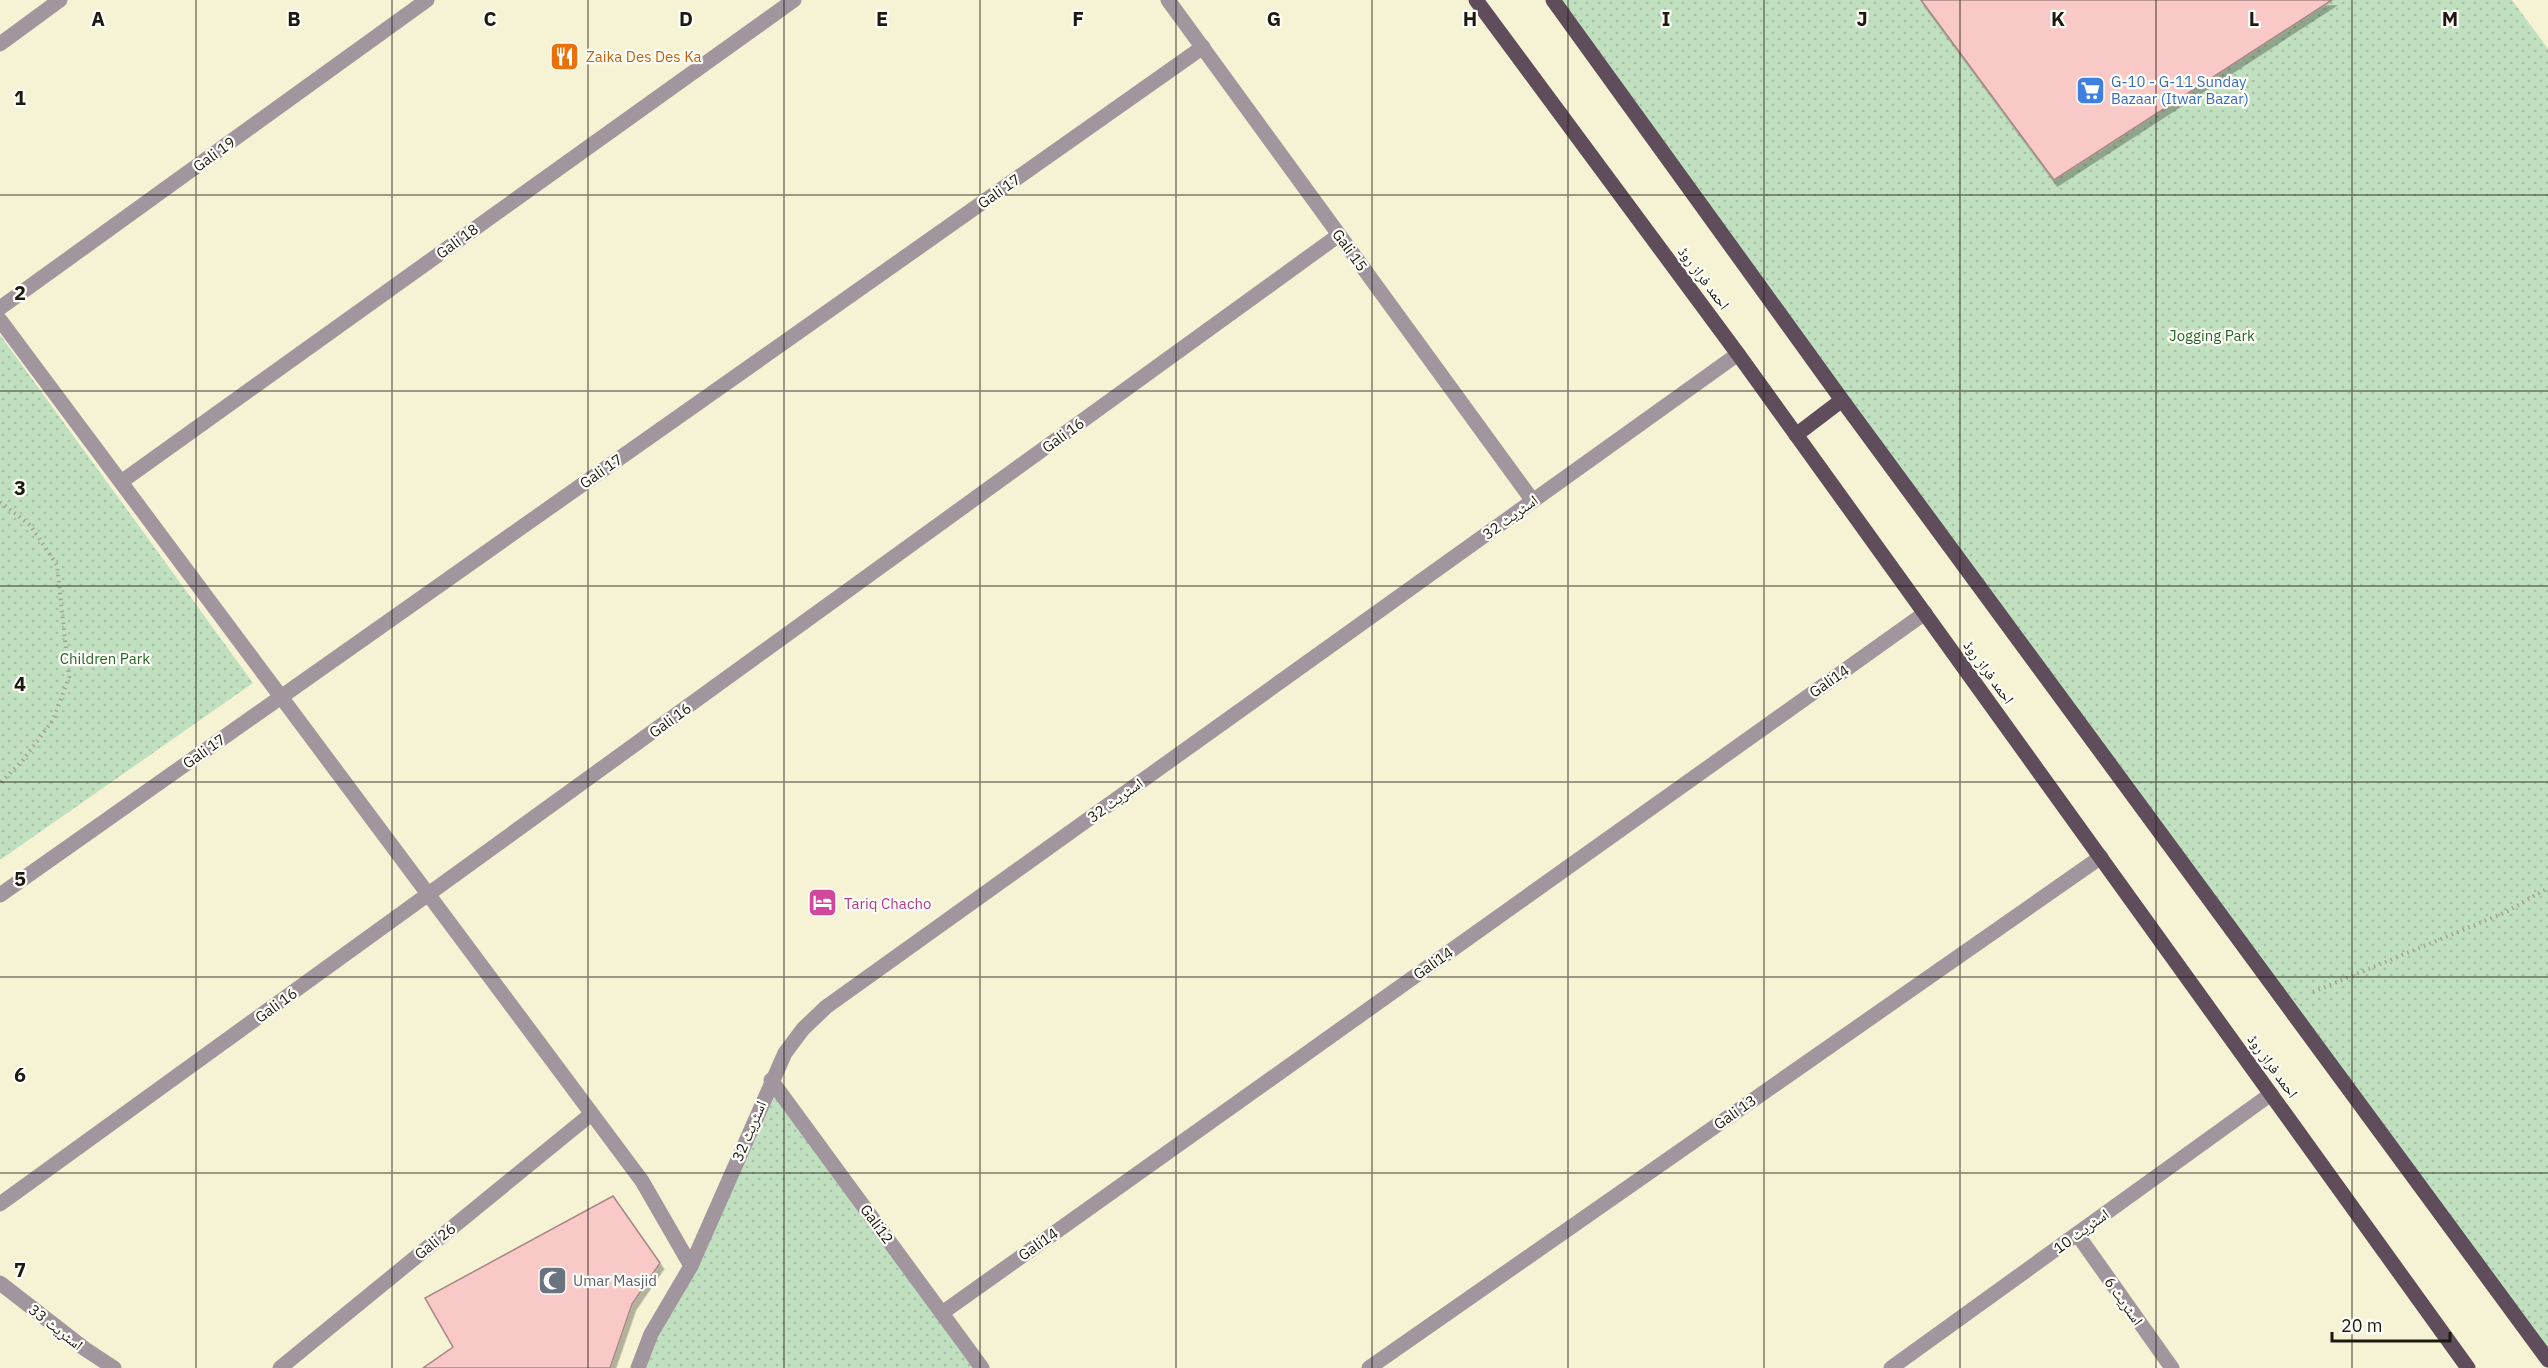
<svg xmlns="http://www.w3.org/2000/svg" width="2548" height="1368" font-family="'IBM Plex Sans','Noto Naskh Arabic',sans-serif">
  <defs>
    <pattern id="park-dots" width="8" height="8" patternUnits="userSpaceOnUse" patternTransform="scale(1.5)"><rect width="8" height="8" fill="#c1e0c0"/><path d="M2 2h.1M6 6h.1" fill="none" stroke="#a5c0a4" stroke-width="1.8" stroke-linecap="round"/></pattern>
    <filter id="shadow"><feDropShadow dx="3.5" dy="6" stdDeviation="0" flood-color="#0004"/></filter>
  </defs>
  <rect width="100%" height="100%" fill="#f6f2d4"/>
  <!-- park -->
  <g fill="url(#park-dots)">
    <polygon points="1558,0 2512,0 2548,49 2548,1360"/>
    <polygon points="0,335 253,683 0,860"/>
    <polygon points="771,1080 981,1368 638,1368"/>
  </g>
  <!-- building -->
  <g fill="#f8c9c7" stroke="#a78786" stroke-width="1.5" filter="url(#shadow)">
    <polygon points="1921,0 2332,0 2054,180"/>
    <polygon points="613,1196 660,1263 632,1304 610,1368 423,1368 453,1347 425,1298"/>
  </g>
  <g fill="none" stroke-linecap="round" stroke-linejoin="round">
    <!-- path -->
    <g stroke="#a6a38c" stroke-width="4" stroke-dasharray="1.5 4.5" stroke-linecap="butt">
      <polyline points="0,502 30,525 57,565 69,677 53,720 23,760 0,783"/>
      <polyline points="2313,992 2506,912 2548,888"/>
    </g>
    <!-- service -->
    <polyline stroke="#a1969e" stroke-width="15" points="0,320 642,1181 691,1266"/>
    <!-- minor -->
    <g stroke="#a1969e" stroke-width="15">
      <polyline points="1168,0 1533,501"/>
      <polyline points="0,44 60,0"/>
      <polyline points="0,308 427,0"/>
      <polyline points="121,482 794,0"/>
      <polyline points="0,895 1203,47"/>
      <polyline points="771,1080 982,1368"/>
      <polyline points="0,1204 1339,235"/>
      <polyline points="2077,1234 2172,1368"/>
      <polyline points="0,1283 85,1349 114,1368"/>
      <polyline points="942,1313 1925,613"/>
      <polyline points="280,1368 590,1115"/>
      <polyline points="638,1368 651,1334 691,1266 785,1053 803,1029 826,1007 1738,354"/>
      <polyline points="1369,1368 2101,857"/>
      <polyline points="1891,1368 2271,1094"/>
    </g>
    <!-- primary -->
    <g stroke="#604d5b" stroke-width="15">
      <polyline points="1476,0 1738,354 2468,1368"/>
      <polyline points="1553,0 1842,400 2548,1360"/>
      <polyline points="1796,435 1842,400"/>
    </g>
  </g>
  <!-- grid -->
  <path fill="none" stroke="#1c1a10" stroke-width="1.5" stroke-opacity="0.55" d="M 196,0 L 196,1368M 392,0 L 392,1368M 588,0 L 588,1368M 784,0 L 784,1368M 980,0 L 980,1368M 1176,0 L 1176,1368M 1372,0 L 1372,1368M 1568,0 L 1568,1368M 1764,0 L 1764,1368M 1960,0 L 1960,1368M 2156,0 L 2156,1368M 2352,0 L 2352,1368M 0,195 L 2548,195M 0,391 L 2548,391M 0,586 L 2548,586M 0,782 L 2548,782M 0,977 L 2548,977M 0,1173 L 2548,1173"/>
  <!-- icons -->
  <defs>
    <symbol id="restaurant-square" viewBox="-11 -11 22 22"><rect x="-9" y="-9" width="18" height="18" rx="4" fill="#e8710a" stroke="#fffef8"/><path d="M-5-6h1v4h1v-4h1v4h1v-4h1v5L-1.5 .5V6h-2V.5L-5-1ZM5-6V6H3V1.5H1.5Q1.5-4 5-6Z" fill="#fff"/></symbol>
    <symbol id="supermarket-square" viewBox="-11 -11 22 22"><rect x="-9" y="-9" width="18" height="18" rx="4" fill="#3f7fe0" stroke="#fffef8"/><path d="M-6-5.5h2.5l.6 2H6L4.5 2H-2.5L-4.4-4H-6ZM-1.5 3.2a1.3 1.3 0 1 0 .1 0ZM3 3.2a1.3 1.3 0 1 0 .1 0Z" fill="#fff"/></symbol>
    <symbol id="hotel-square" viewBox="-11 -11 22 22"><rect x="-9" y="-9" width="18" height="18" rx="4" fill="#d1479c" stroke="#fffef8"/><path d="M-6-4.5h1.5V1H6V5H4.5V3h-9V5H-6ZM-4 0a1.8 1.8 0 1 1 3.6 0ZM.5 0V-2.5h3Q6-2.5 6 0Z" fill="#fff"/></symbol>
    <symbol id="mosque-square" viewBox="-11 -11 22 22"><rect x="-9" y="-9" width="18" height="18" rx="4" fill="#6b7280" stroke="#fffef8"/><path d="M3.5-4.9A6 6 0 1 0 3.5 4.9A5 5 0 1 1 3.5-4.9Z" fill="#fff"/></symbol>
  </defs>
  <g fill-rule="evenodd">
    <use href="#restaurant-square" x="548" y="40" width="33" height="33"/>
    <use href="#supermarket-square" x="2074" y="74" width="33" height="33"/>
    <use href="#hotel-square" x="806" y="886" width="33" height="33"/>
    <use href="#mosque-square" x="536" y="1264" width="33" height="33"/>
  </g>
  <g text-anchor="middle" dominant-baseline="central" stroke-width="4.5" stroke-linejoin="round" paint-order="stroke">
    <!-- food labels -->
    <g font-size="15" fill="#c56008" stroke="#fffef8" text-anchor="start">
      <text x="586" y="56">Zaika Des Des Ka</text>
    </g>
    <!-- shop labels -->
    <g font-size="15" fill="#366cbe" stroke="#fffef8" text-anchor="start">
      <text x="2111" y="81">G-10 - G-11 Sunday<tspan x="2111" dy="17">Bazaar (Itwar Bazar)</tspan></text>
    </g>
    <!-- street labels -->
    <g font-size="15" fill="#1c1a10" stroke="#fffef8">
      <text transform="translate(214 154) rotate(-36)">Gali 19</text>
      <text transform="translate(999 191) rotate(-35)">Gali 17</text>
      <text transform="translate(457 241) rotate(-36)">Gali 18</text>
      <text transform="translate(1350 250) rotate(54)">Gali 15</text>
      <text transform="translate(1704 278) rotate(53)">احمد فراز روڈ</text>
      <text transform="translate(1063 435) rotate(-36)">Gali 16</text>
      <text transform="translate(601 471) rotate(-35)">Gali 17</text>
      <text transform="translate(1510 517) rotate(-36)">اسٹریٹ 32</text>
      <text transform="translate(1989 672) rotate(54)">احمد فراز روڈ</text>
      <text transform="translate(1829 681) rotate(-35)">Gali14</text>
      <text transform="translate(670 720) rotate(-36)">Gali 16</text>
      <text transform="translate(204 751) rotate(-35)">Gali 17</text>
      <text transform="translate(1115 800) rotate(-36)">اسٹریٹ 32</text>
      <text transform="translate(1433 963) rotate(-35)">Gali14</text>
      <text transform="translate(276 1005) rotate(-36)">Gali 16</text>
      <text transform="translate(2273 1066) rotate(54)">احمد فراز روڈ</text>
      <text transform="translate(1735 1112) rotate(-35)">Gali 13</text>
      <text transform="translate(749 1131) rotate(-67)">اسٹریٹ 32</text>
      <text transform="translate(877 1224) rotate(54)">Gali12</text>
      <text transform="translate(2081 1231) rotate(-36)">اسٹریٹ 10</text>
      <text transform="translate(435 1241) rotate(-39)">Gali 26</text>
      <text transform="translate(1038 1244) rotate(-35)">Gali14</text>
      <text transform="translate(2124 1301) rotate(55)">اسٹریٹ 6</text>
      <text transform="translate(56 1327) rotate(38)">اسٹریٹ 33</text>
    </g>
    <!-- park labels -->
    <g font-size="15" fill="#226727" stroke="#fffef8">
      <text x="2212" y="335">Jogging Park</text>
      <text x="105" y="658">Children Park</text>
    </g>
    <!-- hotel labels -->
    <g font-size="15" fill="#b23c85" stroke="#fffef8" text-anchor="start">
      <text x="844" y="903">Tariq Chacho</text>
    </g>
    <!-- worship labels -->
    <g font-size="15" fill="#5b616d" stroke="#fffef8" text-anchor="start">
      <text x="573" y="1280">Umar Masjid</text>
    </g>
  </g>
  <g font-size="20" text-anchor="middle" font-weight="bold" fill="#1c1a10" stroke="#fffef8" stroke-width="4.5" stroke-linejoin="round" paint-order="stroke">
    <text x="98" y="26">A</text>
    <text x="294" y="26">B</text>
    <text x="490" y="26">C</text>
    <text x="686" y="26">D</text>
    <text x="882" y="26">E</text>
    <text x="1078" y="26">F</text>
    <text x="1274" y="26">G</text>
    <text x="1470" y="26">H</text>
    <text x="1666" y="26">I</text>
    <text x="1862" y="26">J</text>
    <text x="2058" y="26">K</text>
    <text x="2254" y="26">L</text>
    <text x="2450" y="26">M</text>
    <text x="20" y="105">1</text>
    <text x="20" y="300">2</text>
    <text x="20" y="495">3</text>
    <text x="20" y="691">4</text>
    <text x="20" y="886">5</text>
    <text x="20" y="1082">6</text>
    <text x="20" y="1277">7</text>
  </g>
  <!-- scale -->
  <path d="M2332 1332v9h118v-9" fill="none" stroke="#1c1a10" stroke-width="3"/>
  <text x="2341" y="1332" font-size="18" fill="#1c1a10" stroke="#fffef8" stroke-width="4.5" paint-order="stroke">20 m</text>
</svg>
